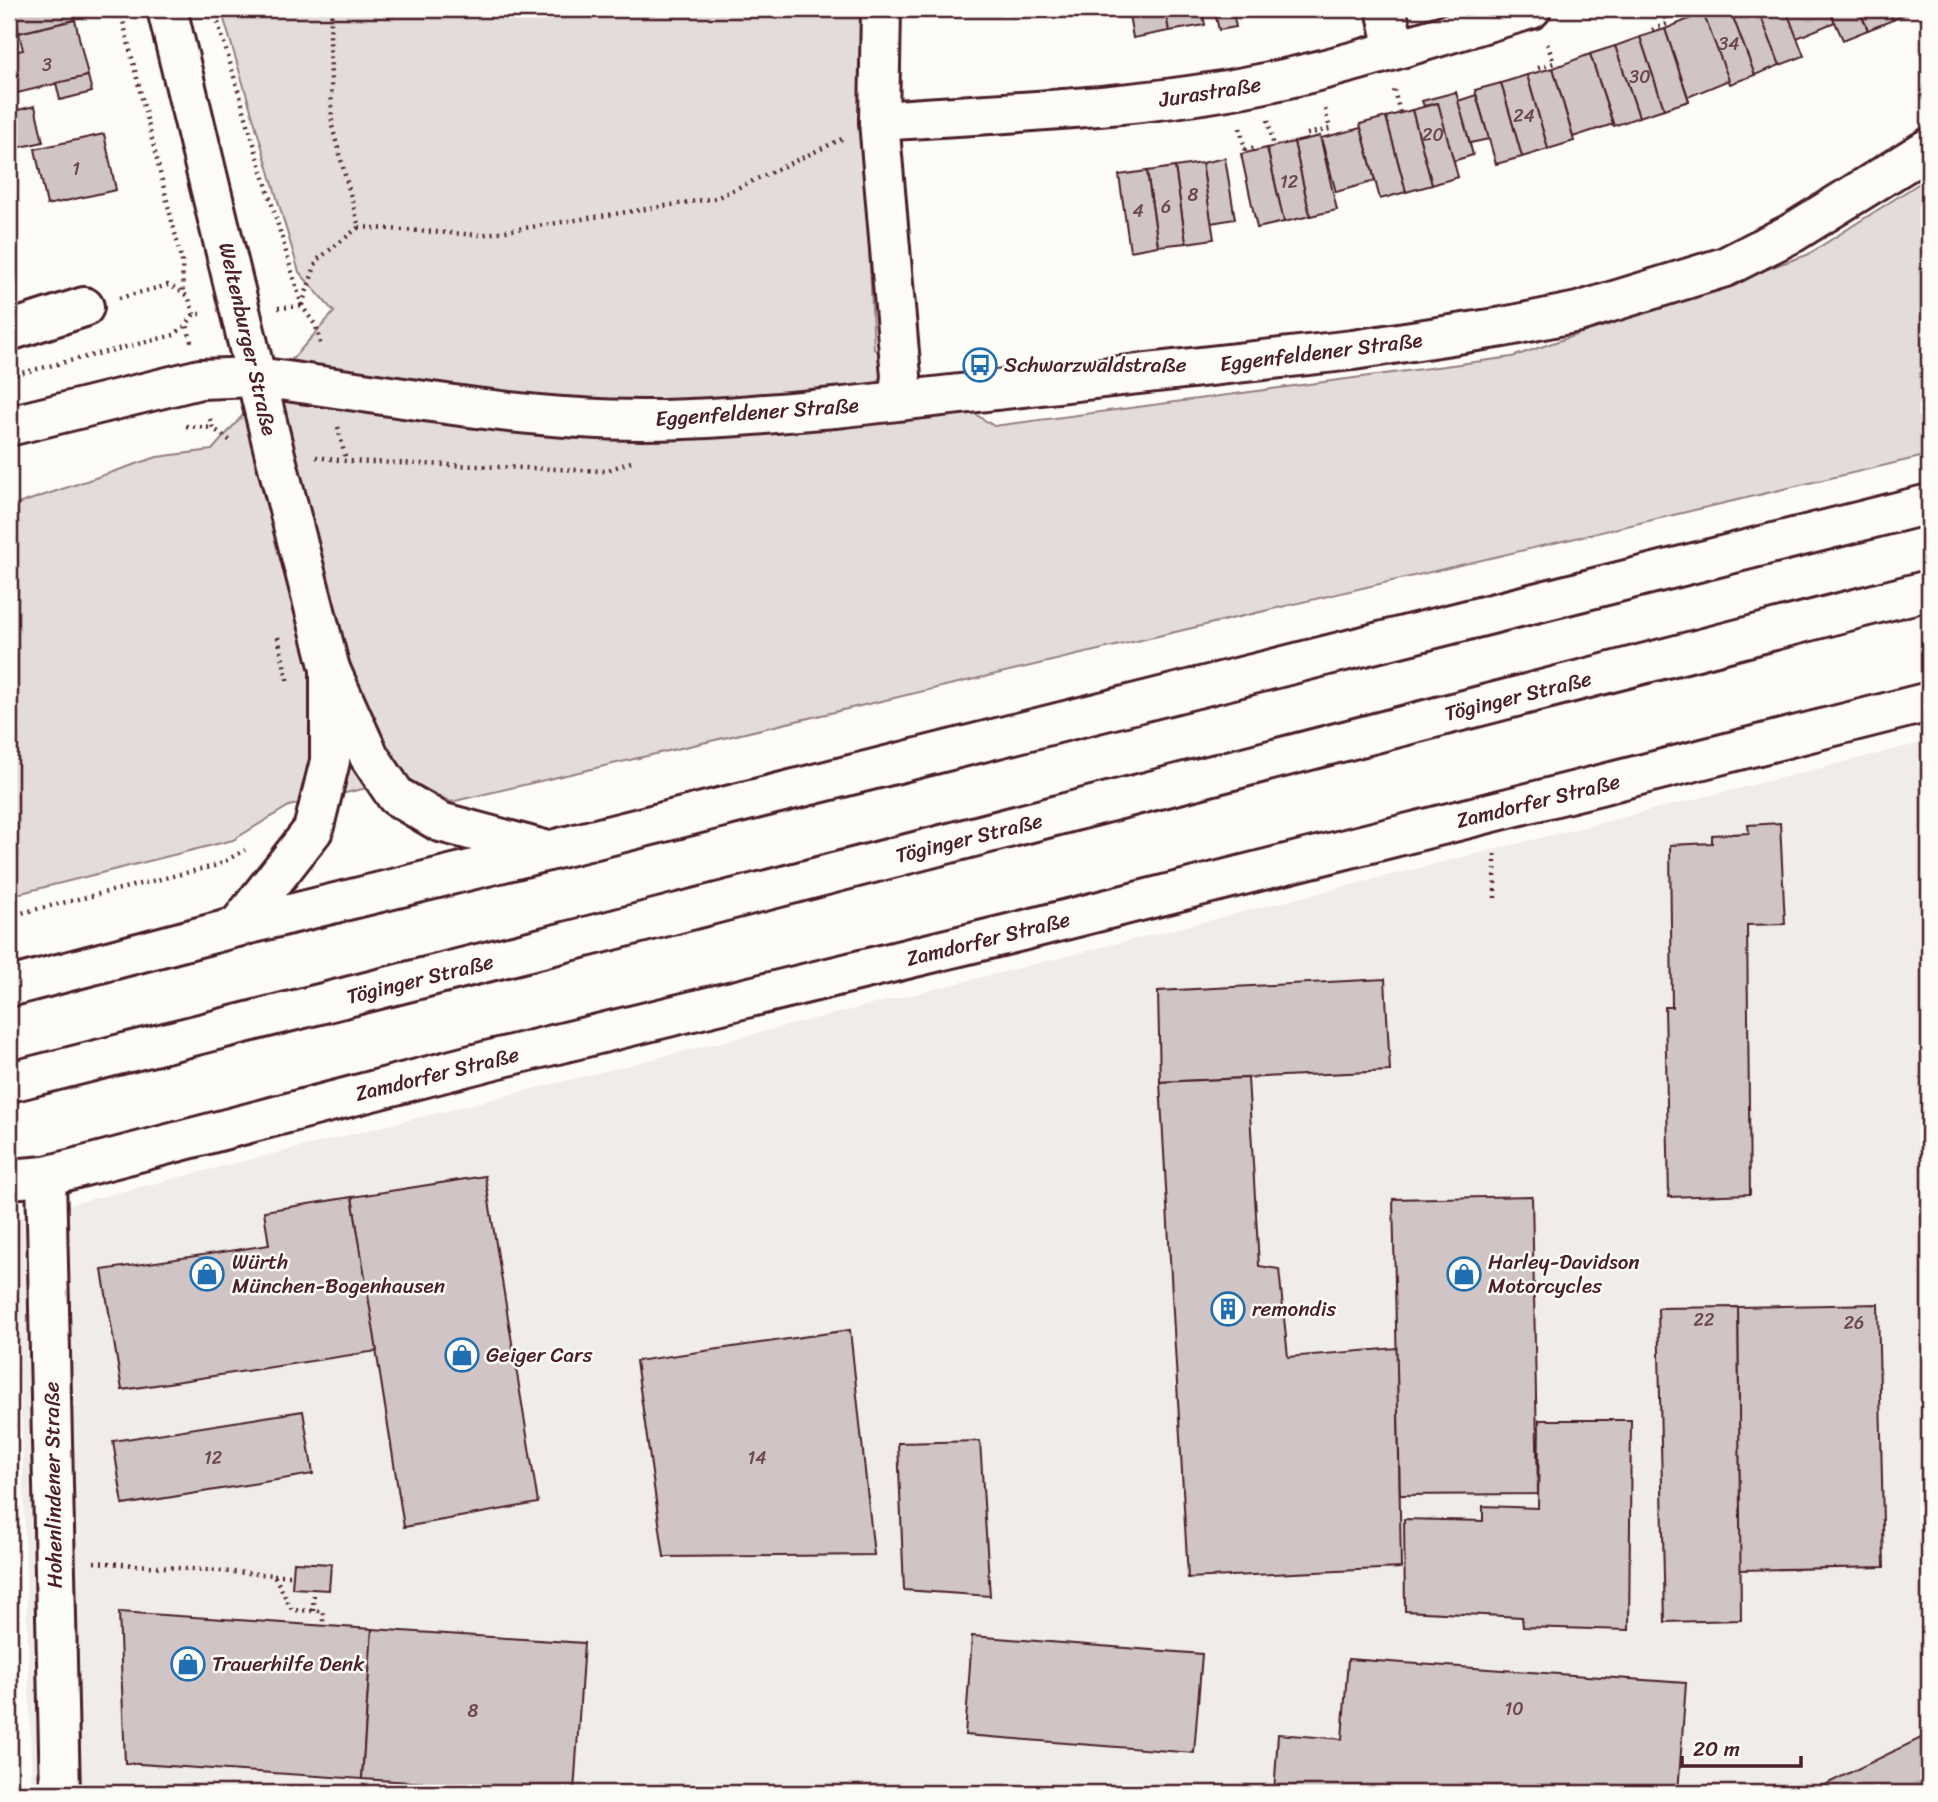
<svg xmlns="http://www.w3.org/2000/svg" width="1938" height="1802" font-family="Sriracha,sans-serif">
  <rect width="100%" height="100%" fill="#fdfcf7"/>
  <filter id="ink" filterUnits="userSpaceOnUse"><feTurbulence type="fractalNoise" baseFrequency=".0143" numOctaves="2"/><feDisplacementMap in="SourceGraphic" scale="14" xChannelSelector="R" yChannelSelector="G"/><feConvolveMatrix kernelMatrix="1 2 1 2 8 2 1 2 1" color-interpolation-filters="sRGB"/></filter>
  <g filter="url(#ink)">
    <!-- built -->
    <polygon fill="#f0ece8" points="1929,741 1929,1793 32,1793 16,1218"/>
    <!-- green -->
    <polygon fill="#e3dcda" stroke="#967e82" stroke-width="2" points="221,9 860,9 862,104 874,349 994,426 1512,357 1807,255 1929,177 1929,455 451,802 406,779 289,806 233,840 9,896 9,507 157,457 212,450 334,312 299,272"/>
    <!-- building -->
    <g fill="#d0c5c4" stroke="#4a1f2b" stroke-width="2">
      <polygon points="13,9 72,9 75,20 19,33"/>
      <polygon points="1128,9 1165,9 1169,31 1133,38"/>
      <polygon points="1165,9 1202,9 1205,25 1169,31"/>
      <polygon points="1214,9 1232,9 1236,27 1219,30"/>
      <polygon points="1715,9 1730,9 1755,75 1730,84 1703,13"/>
      <polygon points="1730,9 1758,9 1780,65 1755,75"/>
      <polygon points="1758,9 1786,9 1804,56 1780,65"/>
      <polygon points="1786,9 1829,9 1835,22 1797,38"/>
      <polygon points="1829,9 1859,9 1868,30 1843,40"/>
      <polygon points="1859,9 1888,9 1893,20 1868,30"/>
      <polygon points="1888,9 1918,9 1893,20"/>
      <polygon points="1703,13 1729,80 1688,97 1665,29"/>
      <polygon points="75,20 88,76 9,95 9,53 23,50 19,33"/>
      <polygon points="1665,29 1689,101 1664,109 1640,37"/>
      <polygon points="1640,37 1664,109 1639,117 1615,46"/>
      <polygon points="1615,46 1639,117 1614,126 1590,54"/>
      <polygon points="1590,54 1613,124 1573,137 1553,68"/>
      <polygon points="1553,68 1574,141 1548,149 1527,75"/>
      <polygon points="1527,75 1548,149 1522,157 1501,83"/>
      <polygon points="88,76 92,92 60,100 56,83"/>
      <polygon points="1501,83 1522,157 1496,164 1475,90"/>
      <polygon points="1456,92 1473,155 1453,161 1438,103 1424,106 1422,101"/>
      <polygon points="1476,95 1489,139 1470,143 1458,101"/>
      <polygon points="1438,103 1458,177 1432,185 1412,110"/>
      <polygon points="35,106 43,142 12,149 9,134 9,112"/>
      <polygon points="1412,110 1432,185 1406,192 1386,117"/>
      <polygon points="1386,117 1406,192 1380,199 1360,124"/>
      <polygon points="1361,128 1375,181 1336,192 1321,138"/>
      <polygon points="104,134 116,190 47,205 35,149"/>
      <polygon points="1320,136 1337,210 1310,216 1294,142"/>
      <polygon points="1294,142 1310,216 1284,222 1267,148"/>
      <polygon points="1267,148 1284,222 1257,228 1241,154"/>
      <polygon points="1225,158 1235,219 1211,223 1202,163"/>
      <polygon points="1202,163 1214,239 1186,243 1175,167"/>
      <polygon points="1175,167 1186,243 1158,246 1147,171"/>
      <polygon points="1147,171 1158,246 1130,251 1119,175"/>
      <polygon points="1780,823 1785,924 1747,925 1750,1194 1669,1197 1665,1007 1672,1007 1670,845 1712,843 1712,835 1749,833 1748,825"/>
      <polygon points="1385,979 1390,1071 1160,1082 1158,991"/>
      <polygon points="1248,1078 1259,1266 1279,1269 1288,1357 1397,1348 1401,1568 1188,1578 1160,1082"/>
      <polygon points="485,1176 538,1503 404,1527 352,1197"/>
      <polygon points="1532,1196 1538,1494 1400,1495 1393,1199"/>
      <polygon points="352,1197 377,1351 122,1390 102,1270 269,1245 264,1211"/>
      <polygon points="1878,1304 1884,1567 1740,1570 1738,1307"/>
      <polygon points="1738,1307 1741,1620 1665,1622 1658,1308"/>
      <polygon points="850,1330 874,1555 664,1557 636,1361"/>
      <polygon points="303,1411 313,1474 123,1505 113,1441"/>
      <polygon points="1539,1420 1631,1420 1629,1630 1523,1627 1522,1617 1405,1611 1404,1519 1483,1521 1483,1506 1538,1508"/>
      <polygon points="980,1441 990,1596 904,1590 898,1443"/>
      <polygon points="294,1562 331,1564 329,1590 292,1588"/>
      <polygon points="119,1612 372,1629 362,1779 125,1763"/>
      <polygon points="372,1629 584,1643 574,1792 362,1779"/>
      <polygon points="972,1636 1202,1654 1194,1753 965,1735"/>
      <polygon points="1348,1659 1686,1683 1678,1793 1274,1793 1278,1734 1342,1739"/>
      <polygon points="1929,1734 1929,1793 1808,1793"/>
      <polygon points="511,1789 574,1792 581,1793 511,1793"/>
    </g>
    <g fill="none" stroke-linecap="round" stroke-linejoin="round">
      <defs>
        <g id="minor">
          <polyline points="881,9 879,121 901,376 898,400"/>
          <polyline points="1386,9 1395,49"/>
          <path d="M 879,121 C 1006,112 1135,109 1260,84 C 1351,66 1441,35 1531,9"/>
          <polyline points="9,331 84,307"/>
          <polyline points="9,426 200,379 256,377"/>
          <polyline points="46,1176 60,1793"/>
        </g>
        <g id="tertiary">
          <path d="M 256,377 C 384,393 513,420 642,420 C 709,420 777,413 844,407 L 1353,350 L 1503,327 L 1578,312 L 1725,267 L 1792,233 L 1929,148"/>
          <polyline points="46,1176 487,1061 1009,934 1929,702"/>
        </g>
        <polyline id="secondary" points="167,9 274,451 330,669"/>
        <g id="trunk">
          <polyline points="237,927 313,830 330,761 330,669"/>
          <polyline points="9,987 237,927 548,851"/>
          <polyline points="9,1179 46,1176"/>
        </g>
        <g id="motorway">
          <polyline points="330,669 369,756 396,796 440,822 548,851 1929,504"/>
          <polyline points="14,1081 609,931 1929,590"/>
        </g>
      </defs>
      <!-- minor casing -->
      <use href="#minor" stroke="#4a1f2b" stroke-width="44"/>
      <!-- tertiary casing -->
      <use href="#tertiary" stroke="#4a1f2b" stroke-width="44"/>
      <!-- secondary casing -->
      <use href="#secondary" stroke="#4a1f2b" stroke-width="44"/>
      <!-- trunk casing -->
      <use href="#trunk" stroke="#4a1f2b" stroke-width="44"/>
      <!-- motorway casing -->
      <use href="#motorway" stroke="#4a1f2b" stroke-width="44"/>
      <!-- path -->
      <g stroke="#4a1f2b" stroke-width="4.5" stroke-dasharray="2 5" stroke-linecap="butt">
        <polyline points="120,9 182,262 183,292"/>
        <polyline points="214,9 302,306 316,326 321,347"/>
        <polyline points="1711,9 1711,10"/>
        <polyline points="1652,30 1667,24 1662,9"/>
        <polyline points="1538,68 1554,63 1547,43"/>
        <polyline points="1394,90 1400,113"/>
        <polyline points="1268,120 1274,147"/>
        <polyline points="1240,128 1245,149 1257,147"/>
        <polyline points="1307,134 1330,129 1325,109"/>
        <polyline points="359,227 480,235 716,198 842,139"/>
        <polyline points="119,298 168,285 183,292 189,299 194,314"/>
        <polyline points="302,305 317,260 359,227 332,126 330,35 332,9"/>
        <polyline points="278,308 302,306"/>
        <polyline points="191,342 187,324 194,314 200,314"/>
        <polyline points="9,376 174,335 187,324"/>
        <polyline points="210,419 213,428 232,442"/>
        <polyline points="186,426 213,428"/>
        <polyline points="338,427 346,461"/>
        <polyline points="316,457 346,461 605,471 631,462"/>
        <polyline points="278,637 288,683"/>
        <polyline points="1495,898 1495,853"/>
        <polyline points="9,916 218,865 245,850"/>
        <polyline points="94,1562 274,1575 292,1610 323,1611 323,1626"/>
        <polyline points="274,1575 293,1575"/>
        <polyline points="313,1611 314,1589"/>
      </g>
      <!-- minor -->
      <use href="#minor" stroke="#fdfcf7" stroke-width="38"/>
      <!-- tertiary -->
      <use href="#tertiary" stroke="#fdfcf7" stroke-width="38"/>
      <!-- secondary -->
      <use href="#secondary" stroke="#fdfcf7" stroke-width="38"/>
      <!-- trunk -->
      <use href="#trunk" stroke="#fdfcf7" stroke-width="38"/>
      <!-- motorway -->
      <use href="#motorway" stroke="#fdfcf7" stroke-width="38"/>
    </g>
  </g>
  <!-- icons -->
  <defs>
    <symbol id="bus-ring" viewBox="-11 -11 22 22"><circle r="9.5" fill="#fdfcf7" stroke="#1f6fb2" stroke-width="1.5"/><path d="M-5-6H5V4H4V6H2V4H-2V6H-4V4H-5ZM-3.5-4V0h7V-4ZM-3.5 1.2v1.5H-2V1.2ZM2 1.2v1.5H3.5V1.2Z" fill="#1f6fb2"/></symbol>
    <symbol id="shop-ring" viewBox="-11 -11 22 22"><circle r="9.5" fill="#fdfcf7" stroke="#1f6fb2" stroke-width="1.5"/><path d="M-5-2.5h2.3a2.7 3.5 0 0 1 5.4 0H5L5.5 6h-11ZM-1.5-2.5h3a1.5 2.3 0 0 0-3 0Z" fill="#1f6fb2"/></symbol>
    <symbol id="building-ring" viewBox="-11 -11 22 22"><circle r="9.5" fill="#fdfcf7" stroke="#1f6fb2" stroke-width="1.5"/><path d="M-4-6H4V6H1V3H-1V6H-4ZM-2.5-4.3h1.7v1.8h-1.7ZM.8-4.3h1.7v1.8H.8ZM-2.5-1h1.7V.8h-1.7ZM.8-1h1.7V.8H.8Z" fill="#1f6fb2"/></symbol>
  </defs>
  <g fill-rule="evenodd">
    <use href="#bus-ring" x="961" y="346" width="38" height="38"/>
    <use href="#shop-ring" x="188" y="1255" width="38" height="38"/>
    <use href="#shop-ring" x="1445" y="1255" width="38" height="38"/>
    <use href="#building-ring" x="1209" y="1290" width="38" height="38"/>
    <use href="#shop-ring" x="443" y="1336" width="38" height="38"/>
    <use href="#shop-ring" x="169" y="1645" width="38" height="38"/>
  </g>
  <g text-anchor="middle" dominant-baseline="central" stroke-width="5" stroke-linejoin="round" paint-order="stroke">
    <!-- number labels -->
    <g font-size="18" fill="#6c4851">
      <text x="1729" y="44">34</text>
      <text x="47" y="65">3</text>
      <text x="1640" y="77">30</text>
      <text x="1524" y="116">24</text>
      <text x="1433" y="135">20</text>
      <text x="76" y="169">1</text>
      <text x="1289" y="182">12</text>
      <text x="1193" y="195">8</text>
      <text x="1166" y="207">6</text>
      <text x="1138" y="211">4</text>
      <text x="1704" y="1320">22</text>
      <text x="1854" y="1323">26</text>
      <text x="213" y="1458">12</text>
      <text x="757" y="1458">14</text>
      <text x="1514" y="1709">10</text>
      <text x="473" y="1711">8</text>
    </g>
    <!-- street labels -->
    <g font-size="21" fill="#4a1f2b" stroke="#fdfcf7">
      <text transform="translate(1210 92) rotate(-9)">Jurastraße</text>
      <text transform="translate(248 339) rotate(77)">Weltenburger Straße</text>
      <text transform="translate(1321 352) rotate(-7)">Eggenfeldener Straße</text>
      <text transform="translate(757 412) rotate(-4)">Eggenfeldener Straße</text>
      <text transform="translate(1518 696) rotate(-14)">Töginger Straße</text>
      <text transform="translate(1538 801) rotate(-14)">Zamdorfer Straße</text>
      <text transform="translate(969 838) rotate(-14)">Töginger Straße</text>
      <text transform="translate(988 939) rotate(-14)">Zamdorfer Straße</text>
      <text transform="translate(420 979) rotate(-14)">Töginger Straße</text>
      <text transform="translate(437 1074) rotate(-14)">Zamdorfer Straße</text>
      <text transform="translate(53 1485) rotate(-91)">Hohenlindener Straße</text>
    </g>
    <!-- poi labels -->
    <g font-size="21" fill="#4a1f2b" stroke="#fdfcf7" text-anchor="start">
      <text x="1004" y="365">Schwarzwaldstraße</text>
      <text x="232" y="1262">Würth<tspan x="232" dy="24">München-Bogenhausen</tspan></text>
      <text x="1488" y="1262">Harley-Davidson<tspan x="1488" dy="24">Motorcycles</tspan></text>
      <text x="1252" y="1309">remondis</text>
      <text x="486" y="1355">Geiger Cars</text>
      <text x="212" y="1664">Trauerhilfe Denk</text>
    </g>
  </g>
  <!-- margin -->
  <rect width="1938" height="1802" fill="none" stroke="#fdfcf7" stroke-width="35"/>
  <rect x="18" y="18" width="1903" height="1767" fill="none" stroke="#4a1f2b" stroke-width="2.5" filter="url(#ink)"/>
  <!-- scale -->
  <path d="M1682 1756v10h119v-10" fill="none" stroke="#4a1f2b" stroke-width="3.5"/>
  <text x="1693" y="1756" font-size="21" fill="#4a1f2b" stroke="#fdfcf7" stroke-width="5" paint-order="stroke">20 m</text>
</svg>
